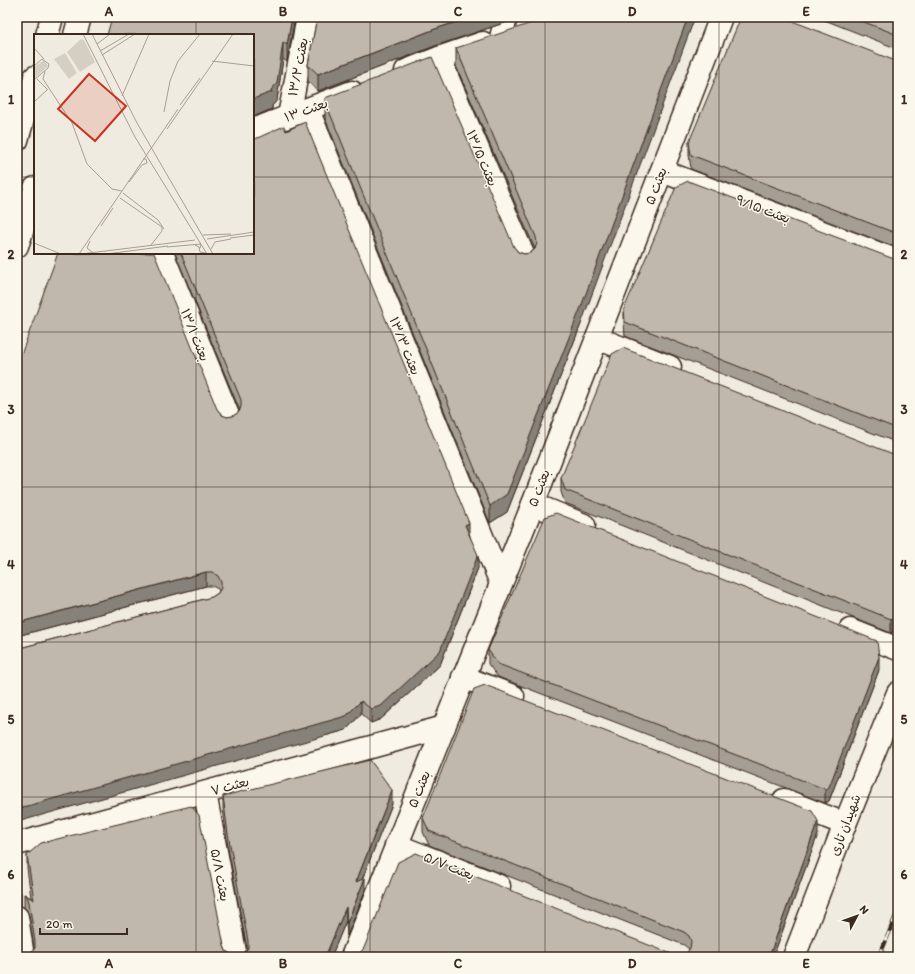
<svg xmlns="http://www.w3.org/2000/svg" width="915" height="974" font-family="Itim,'Playpen Sans Arabic',sans-serif">
  <rect width="100%" height="100%" fill="#f0ebe0"/>
  <filter id="ink" filterUnits="userSpaceOnUse"><feTurbulence type="fractalNoise" baseFrequency=".025" numOctaves="2"/><feDisplacementMap in="SourceGraphic" scale="8" xChannelSelector="R" yChannelSelector="G"/><feConvolveMatrix kernelMatrix="1 2 1 2 8 2 1 2 1" color-interpolation-filters="sRGB"/></filter>
  <g filter="url(#ink)">
    <g fill="none" stroke-linecap="round" stroke-linejoin="round">
      <defs>
        <g id="minor">
          <polyline points="501,38 506,17"/>
          <polyline points="439,58 525,259"/>
          <polyline points="406,71 439,58 483,43"/>
          <polyline points="308,110 501,583"/>
          <polyline points="289,116 308,17"/>
          <polyline points="253,130 352,92"/>
          <polyline points="662,171 898,261"/>
          <polyline points="162,253 229,418"/>
          <polyline points="597,338 670,367"/>
          <polyline points="533,504 584,525"/>
          <polyline points="850,630 898,649"/>
          <polyline points="463,677 513,696"/>
          <polyline points="205,793 236,957"/>
          <polyline points="784,800 845,824"/>
          <polyline points="17,844 444,727"/>
          <polyline points="396,845 499,886"/>
          <polyline points="17,917 23,957"/>
          <polyline points="352,957 533,504 721,17"/>
          <polyline points="794,957 845,824 898,693"/>
        </g>
        <g id="major">
          <polyline points="47,35 52,17"/>
          <polyline points="75,35 80,17"/>
          <polyline points="17,140 35,77"/>
          <polyline points="17,246 26,220 35,188"/>
        </g>
      </defs>
      <!-- minor casing -->
      <use href="#minor" stroke="#3b2a1e" stroke-width="25"/>
      <!-- major casing -->
      <use href="#major" stroke="#3b2a1e" stroke-width="25"/>
      <!-- minor -->
      <use href="#minor" stroke="#fbf7ec" stroke-width="22"/>
      <!-- major -->
      <use href="#major" stroke="#fbf7ec" stroke-width="22"/>
      <defs>
        <polyline id="rail" points="879,957 898,911"/>
      </defs>
      <!-- rail casing -->
      <use href="#rail" stroke="#3b2a1e" stroke-width="4.5"/>
      <!-- rail -->
      <use href="#rail" stroke="#fbf7ec" stroke-width="3" stroke-dasharray="9" stroke-linecap="butt"/>
    </g>
    <!-- wall -->
    <g fill="#a59e95" stroke="#3b2a1e">
      <polygon points="112,17 295,17 287,62 283,59 277,100 272,106 272,109 253,117 253,35"/>
      <polygon points="317,17 522,17 435,46 318,91 308,82 308,65"/>
      <polygon points="817,17 898,17 898,49"/>
      <polygon points="456,48 581,324 507,512 490,523 325,118 325,101 514,247 518,252 524,254 530,253 535,249 456,66"/>
      <polygon points="893,60 898,61 898,248 691,169 689,155 689,142"/>
      <polygon points="175,253 253,253 469,532 478,568 440,665 381,719 371,723 361,714 346,730 328,735 20,648 212,597 218,593 219,591 218,589 212,586 206,586 17,636 17,366 217,409 222,415 227,417 233,416 239,412 240,411"/>
      <polygon points="894,259 898,260 898,443 625,336 624,323 624,309"/>
      <polygon points="893,454 898,455 898,629 891,633 565,503 561,492 561,478"/>
      <polygon points="488,650 879,670 829,801 825,803 498,677 488,664"/>
      <polygon points="223,796 392,804 362,879 365,891 347,936 346,921 331,957 17,957 19,955 24,956 31,953 34,948 29,915 27,910 24,907 24,894 31,898 27,868 27,855 224,946 226,951 232,955 239,956 244,953 247,949 228,848 223,809"/>
      <polygon points="423,818 818,834 773,957 349,957 349,955 674,955 681,956 686,954 689,950 689,949 684,945 429,845 423,832"/>
      <polygon points="17,889 21,892 21,905 17,905"/>
    </g>
    <!-- shaded-wall -->
    <g fill="#868179" stroke="#3b2a1e">
      <polygon points="18,17 22,17 17,36 17,23"/>
      <polygon points="292,17 295,17 287,62 287,45"/>
      <polygon points="471,17 522,17 435,46 318,91 318,74 435,29"/>
      <polygon points="688,17 695,17 581,324 507,512 490,523 490,506"/>
      <polygon points="283,42 283,59 277,100 272,106 272,109 253,117 253,99 271,90"/>
      <polygon points="469,523 469,537 465,525"/>
      <polygon points="478,555 478,568 440,665 381,719 371,723 371,709"/>
      <polygon points="206,572 206,586 17,636 17,623"/>
      <polygon points="898,615 898,629 891,633 891,619"/>
      <polygon points="879,657 879,670 829,801 825,803 825,789"/>
      <polygon points="361,701 361,714 346,730 17,822 17,809"/>
      <polygon points="392,790 392,804 356,895 356,882"/>
      <polygon points="818,821 818,834 773,957 769,957"/>
      <polygon points="365,878 365,891 347,936 347,923"/>
      <polygon points="346,907 346,921 331,957 325,957"/>
    </g>
    <!-- building -->
    <g fill="#c0b8ad" stroke="#3b2a1e">
      <polygon points="112,17 292,17 287,45 283,42 277,83 271,90 272,92 253,99 253,35 107,35"/>
      <polygon points="317,17 471,17 435,29 318,74 308,65"/>
      <polygon points="550,17 688,17 581,307 507,494 490,506 325,101 325,98 432,57 514,247 518,252 524,254 530,253 535,249 537,243 536,237 456,48"/>
      <polygon points="741,17 782,17 893,60 898,61 898,234 691,155 689,142"/>
      <polygon points="851,17 898,17 898,35"/>
      <polygon points="305,122 469,523 465,525 478,555 440,651 381,706 371,709 361,701 346,716 17,809 17,648 20,648 212,597 218,593 221,588 221,582 218,576 212,572 206,572 17,623 17,366 58,253 154,253 217,409 222,415 227,417 233,416 239,412 241,407 241,400 181,253 253,253 253,140 284,126 286,131"/>
      <polygon points="688,181 894,259 898,260 898,429 625,322 624,309 676,187"/>
      <polygon points="623,348 893,454 898,455 898,615 891,619 565,490 561,478 612,354"/>
      <polygon points="556,513 877,641 879,657 829,787 825,789 498,664 488,650 545,517"/>
      <polygon points="485,685 812,811 818,821 769,957 350,957 349,955 354,956 359,954 364,948 398,862 416,853 674,955 681,956 686,954 690,948 691,941 689,936 684,932 429,831 423,818 474,689"/>
      <polygon points="370,760 392,790 356,882 365,878 347,923 346,907 325,957 17,957 17,954 19,955 24,956 31,953 35,948 35,942 29,902 27,896 24,894 34,900 27,855 41,843 191,806 199,815 224,946 226,951 232,955 239,956 244,953 248,948 248,941 228,834 223,796"/>
    </g>
  </g>
  <!-- grid -->
  <path fill="none" stroke="#3b2a1e" stroke-width="1" stroke-opacity="0.55" d="M 196,17 L 196,35M 370,17 L 370,957M 545,17 L 545,957M 719,17 L 719,957M 17,177 L 35,177M 253,177 L 898,177M 196,253 L 196,957M 17,332 L 898,332M 17,487 L 898,487M 17,642 L 898,642M 17,797 L 898,797"/>
  <g text-anchor="middle" dominant-baseline="central" stroke-width="3" stroke-linejoin="round" paint-order="stroke">
    <!-- street labels -->
    <g font-size="13" fill="#3b2a1e" stroke="#fbf7ec">
      <text transform="translate(298 67) rotate(-79)">بعثت ۱۳/۲</text>
      <text transform="translate(306 110) rotate(-20)">بعثت ۱۳</text>
      <text transform="translate(482 158) rotate(67)">بعثت ۱۳/۵</text>
      <text transform="translate(656 186) rotate(-69)">بعثت ۵</text>
      <text transform="translate(763 209) rotate(21)">بعثت ۹/۱۵</text>
      <text transform="translate(195 335) rotate(68)">بعثت ۱۳/۱</text>
      <text transform="translate(405 346) rotate(68)">بعثت ۱۳/۳</text>
      <text transform="translate(539 488) rotate(-69)">بعثت ۵</text>
      <text transform="translate(230 786) rotate(-15)">بعثت ۷</text>
      <text transform="translate(419 789) rotate(-68)">بعثت ۵</text>
      <text transform="translate(845 825) rotate(-69)">شهیدان تاری</text>
      <text transform="translate(449 866) rotate(22)">بعثت ۵/۷</text>
      <text transform="translate(220 875) rotate(79)">بعثت ۵/۸</text>
    </g>
  </g>
  <!-- overview -->
  <g transform="translate(34 34)">
    <rect width="220" height="220" fill="#f0ebe0"/>
    <path d="M 47,5 L 50,6 L 61,28 L 46,38 L 33,18 ZM 31,19 L 43,39 L 35,45 L 20,25 ZM 10,26 L 14,32 L 0,45 L 0,33 Z" fill="#d5cec3"/>
    <path fill="none" stroke="#a89e92" stroke-width="1" d="M 49,0 L 101,103 L 173,220M 58,0 L 103,89 L 179,220M 63,10 L 76,0M 0,14 L 10,25M 66,17 L 95,0M 68,21 L 101,0M 178,27 L 220,32M 0,32 L 8,25 L 15,30 L 14,34 L 0,46M 11,37 L 9,45 L 38,89 L 53,130 L 78,155 L 88,157M 3,45 L 13,55M 88,62 L 115,0M 0,68 L 14,55M 146,71 L 166,44M 130,78 L 136,47 L 144,27 L 166,0M 133,95 L 199,0M 95,148 L 108,131 L 113,129 L 112,125 L 109,125M 89,159 L 124,186 L 130,195M 86,164 L 128,193 L 128,197 L 117,211M 67,192 L 79,174M 169,201 L 197,200M 196,204 L 220,201M 173,205 L 220,198M 56,207 L 53,214 L 58,218M 0,209 L 27,220M 161,211 L 165,213 L 166,218 L 172,219M 133,213 L 167,210 L 166,214M 177,215 L 181,208 L 197,205M 45,220 L 144,75M 47,220 L 161,206M 72,220 L 134,212"/>
    <path fill="#c8321e" fill-opacity="0.15" stroke="#c8321e" stroke-width="2" d="M 55,40 L 92,72 L 61,107 L 24,75 Z"/>
    <rect width="220" height="220" fill="none" stroke="#3b2a1e" stroke-width="2"/>
  </g>
  <!-- margin -->
  <rect width="915" height="974" fill="none" stroke="#fbf7ec" stroke-width="44"/>
  <!-- north arrow -->
  <g transform="translate(857 916) rotate(49)" stroke="#fbf7ec" stroke-width="3" paint-order="stroke">
  <path d="M0-3L7 15L0 10L-7 15Z" fill="#3b2a1e"/>
  <text y="-6" font-size="11" font-weight="bold" text-anchor="middle" fill="#3b2a1e">N</text>
  </g>
  <!-- scale -->
  <path d="M40 928v6h87v-6" fill="none" stroke="#3b2a1e" stroke-width="2"/>
  <text x="46" y="928" font-size="12" fill="#3b2a1e" stroke="#fbf7ec" stroke-width="3" paint-order="stroke">20 m</text>
  <rect x="22" y="22" width="871" height="930" fill="none" stroke="#3b2a1e" stroke-width="1.5"/>
  <g font-size="13" text-anchor="middle" font-weight="bold" fill="#3b2a1e">
    <text x="109" y="16">A</text>
    <text x="283" y="16">B</text>
    <text x="458" y="16">C</text>
    <text x="632" y="16">D</text>
    <text x="806" y="16">E</text>
    <text x="11" y="104">1</text>
    <text x="904" y="104">1</text>
    <text x="11" y="259">2</text>
    <text x="904" y="259">2</text>
    <text x="11" y="414">3</text>
    <text x="904" y="414">3</text>
    <text x="11" y="569">4</text>
    <text x="904" y="569">4</text>
    <text x="11" y="724">5</text>
    <text x="904" y="724">5</text>
    <text x="11" y="879">6</text>
    <text x="904" y="879">6</text>
    <text x="109" y="968">A</text>
    <text x="283" y="968">B</text>
    <text x="458" y="968">C</text>
    <text x="632" y="968">D</text>
    <text x="806" y="968">E</text>
  </g>
</svg>
